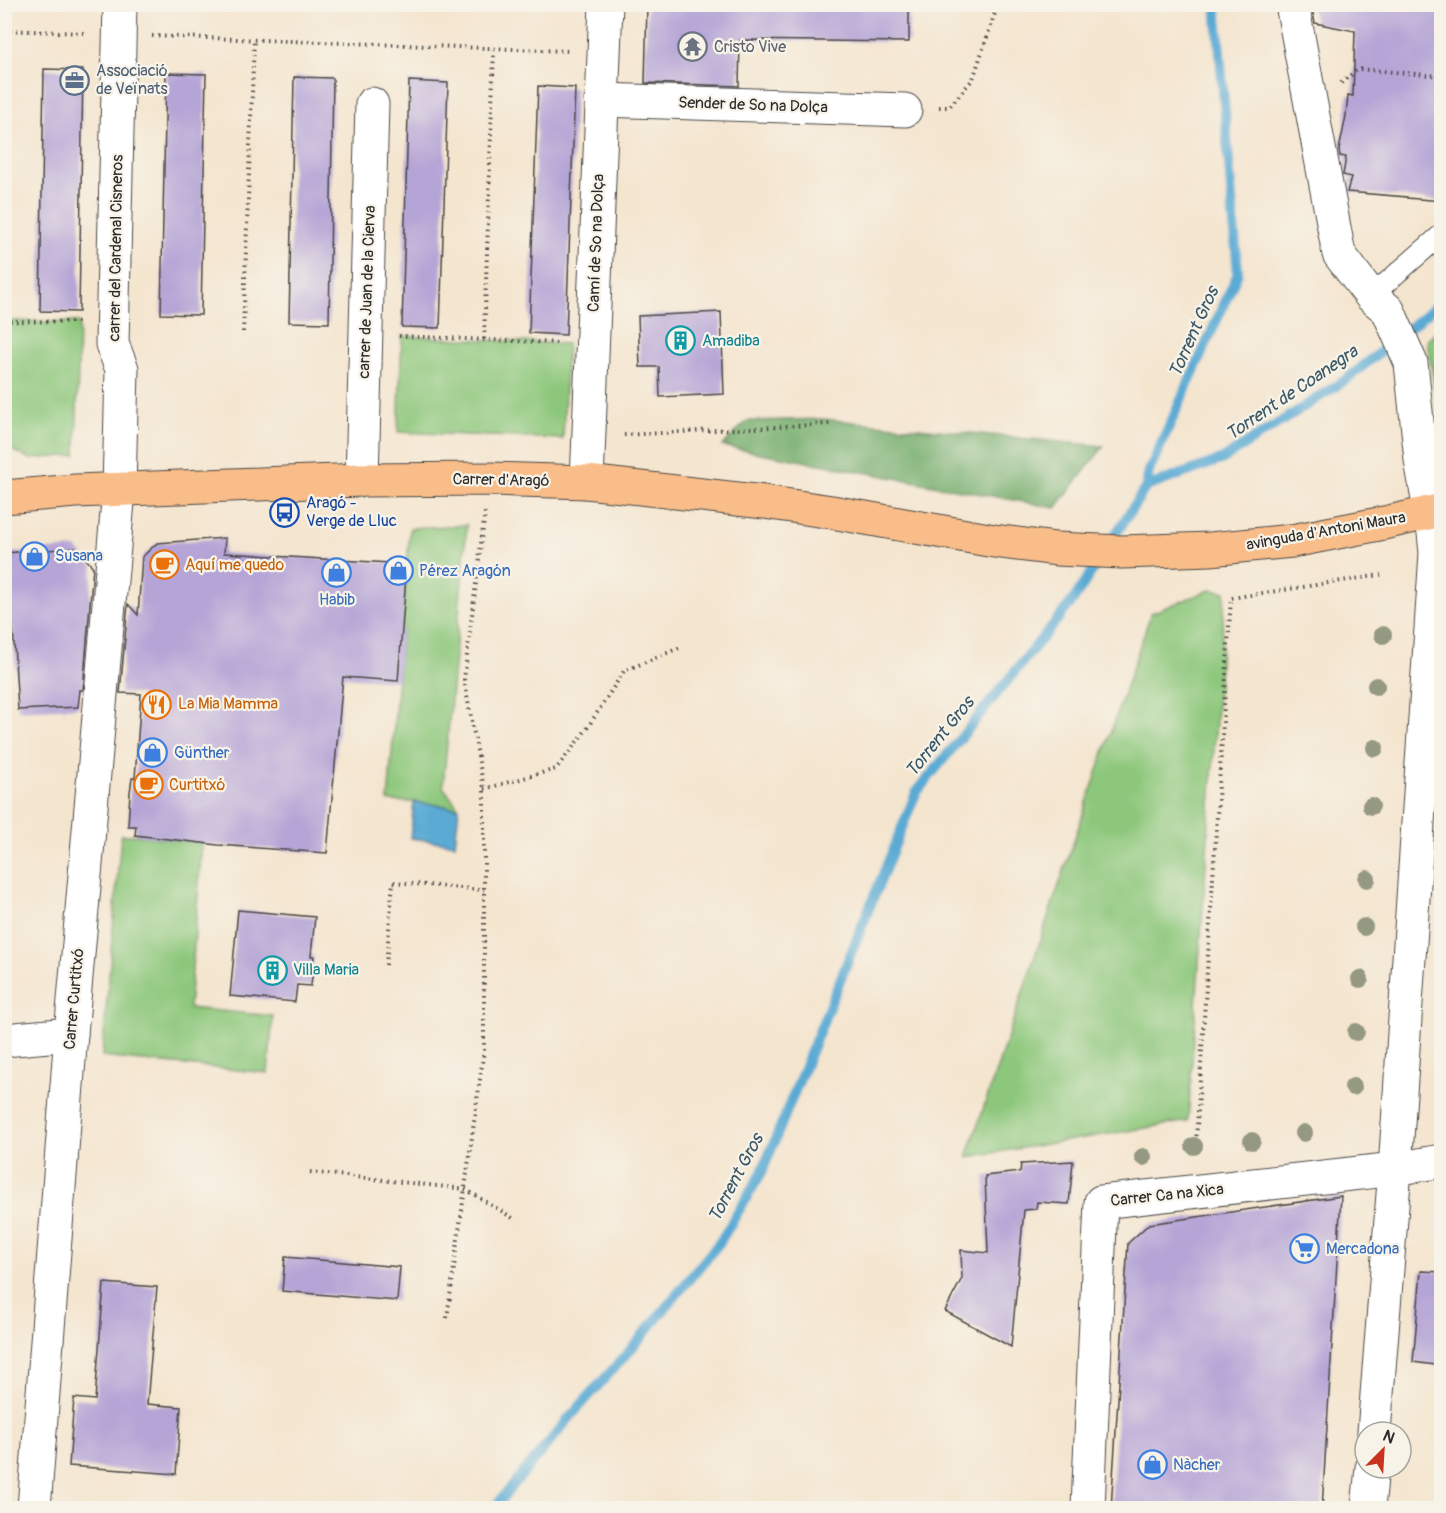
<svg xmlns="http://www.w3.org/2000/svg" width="1446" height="1513" font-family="Pangolin,sans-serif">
  <rect width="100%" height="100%" fill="#f7f3e8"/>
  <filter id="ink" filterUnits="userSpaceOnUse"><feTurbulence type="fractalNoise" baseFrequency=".0167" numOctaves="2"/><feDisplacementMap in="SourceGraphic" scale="12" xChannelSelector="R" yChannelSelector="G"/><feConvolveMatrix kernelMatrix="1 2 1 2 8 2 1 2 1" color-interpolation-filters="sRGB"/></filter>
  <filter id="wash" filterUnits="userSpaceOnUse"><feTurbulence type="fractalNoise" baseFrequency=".008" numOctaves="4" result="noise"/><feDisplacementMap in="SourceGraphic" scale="24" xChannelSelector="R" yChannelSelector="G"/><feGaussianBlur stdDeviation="1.35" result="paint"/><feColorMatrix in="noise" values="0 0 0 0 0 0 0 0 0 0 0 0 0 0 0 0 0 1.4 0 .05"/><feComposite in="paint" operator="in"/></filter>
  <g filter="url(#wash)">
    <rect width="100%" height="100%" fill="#f4e5cf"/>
    <!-- green -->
    <g fill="#8dc77b" stroke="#5c7953" stroke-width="1.5">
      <polygon points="5,321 79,322 76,455 30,459 10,449 5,449"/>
      <polygon points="1441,326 1441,426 1427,341"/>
      <polygon points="402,336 567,344 563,439 398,432"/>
      <polygon points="467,525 443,787 459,808 414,802 388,801 410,528"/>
      <polygon points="1210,590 1225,592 1188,1121 967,1157 1151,613"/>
      <polygon points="121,835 135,835 202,843 189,1008 273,1016 268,1073 102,1057"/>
    </g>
    <!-- forest -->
    <polygon fill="#72ac6b" stroke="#4e6c4b" stroke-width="1.5" points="823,419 1104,446 1056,508 722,446 747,421"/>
    <!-- water -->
    <polygon fill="#5aaad4" stroke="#426a80" stroke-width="1.5" points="414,802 459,808 455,844 410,838"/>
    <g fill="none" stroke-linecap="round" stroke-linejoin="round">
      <!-- stream -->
      <g stroke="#5aaad4" stroke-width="10">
        <polyline points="1146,487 1223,459 1347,379 1442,301"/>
        <polyline points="494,1508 571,1416 639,1340 720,1242 762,1172 916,793 1074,599 1146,487 1149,471 1238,273 1216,4"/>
      </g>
    </g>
    <g id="blocks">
      <!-- building -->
      <g fill="#b5a4d6">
        <polygon points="647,4 909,4 909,42 740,40 739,86 645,83"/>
        <polygon points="1311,4 1442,4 1442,201 1407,198 1407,197 1347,192 1351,177 1343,175 1346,157 1340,156 1339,150 1346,116 1348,95 1353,96 1355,31 1315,23"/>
        <polygon points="44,69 83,70 79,312 40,311"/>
        <polygon points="166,73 206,74 201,315 161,314"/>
        <polygon points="294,77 333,78 329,323 289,322"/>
        <polygon points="409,81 448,83 440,328 402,327"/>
        <polygon points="538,86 575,88 566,335 529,333"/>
        <polygon points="721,312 724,394 660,397 659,367 640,367 638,316"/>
        <polygon points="225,538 224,553 407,564 398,681 343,677 327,853 218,845 135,835 136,826 128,826 130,792 132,778 135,778 141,694 120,693 128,604 138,615 142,557 157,543"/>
        <polygon points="76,548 93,567 83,690 80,690 78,707 18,710 13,626 4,626 4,553"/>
        <polygon points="238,910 315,917 311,956 314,956 311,986 297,985 295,1002 230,996"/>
        <polygon points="1073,1161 1069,1204 1037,1202 1036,1209 1024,1210 1011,1347 945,1311 962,1278 961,1250 988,1253 985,1176 1020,1172 1021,1164"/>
        <polygon points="1341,1196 1322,1509 1111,1509 1128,1243 1149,1224"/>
        <polygon points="285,1257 400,1267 397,1301 282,1291"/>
        <polygon points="1421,1271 1442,1272 1442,1366 1413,1362"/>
        <polygon points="104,1283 157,1287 147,1404 181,1407 176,1474 69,1466 74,1398 95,1400"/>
      </g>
    </g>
  </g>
  <g filter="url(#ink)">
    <use href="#blocks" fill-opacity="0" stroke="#494744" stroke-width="1.5"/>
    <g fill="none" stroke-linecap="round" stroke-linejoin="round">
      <defs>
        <polyline id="service" points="1371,296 1442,234"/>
        <g id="minor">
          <polyline points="1292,4 1339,254 1371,296 1388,310 1411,363 1421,460 1434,533 1436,553 1395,1169 1374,1432"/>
          <polyline points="601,100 905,110"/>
          <polyline points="362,480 372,104"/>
          <polyline points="587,482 606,4"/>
          <polyline points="4,1040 71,1034"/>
          <polyline points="34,1508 71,1034 119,490 122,369 112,344 120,4"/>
          <polyline points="1088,1508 1101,1202 1395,1169 1442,1161"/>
          <polyline points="1368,1508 1372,1468"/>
        </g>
        <polyline id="primary" points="4,497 76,491 362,480 489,479 587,482 764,502 832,512 994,541 1056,549 1122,552 1210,549 1292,541 1384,523 1442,510"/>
      </defs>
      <!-- service casing -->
      <use href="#service" stroke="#494744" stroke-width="22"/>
      <!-- minor casing -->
      <use href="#minor" stroke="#494744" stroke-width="35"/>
      <!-- primary casing -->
      <use href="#primary" stroke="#494744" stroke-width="35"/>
      <!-- path -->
      <g stroke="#494744" stroke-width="4" stroke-dasharray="1.5 4.5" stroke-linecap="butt">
        <polyline points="4,30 85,33"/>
        <polyline points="152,36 570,51"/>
        <polyline points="1341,83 1358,69 1442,76"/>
        <polyline points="939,107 949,107 973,79 998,4"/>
        <polyline points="4,321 79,322"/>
        <polyline points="243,332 254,40"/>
        <polyline points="399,336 559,343"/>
        <polyline points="484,339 494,48"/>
        <polyline points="624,435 830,424"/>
        <polyline points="484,789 556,769 586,730 624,671 679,648"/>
        <polyline points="386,965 393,882 484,890"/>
        <polyline points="1196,1142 1231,598 1381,575"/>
        <polyline points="310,1172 465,1189 516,1220"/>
        <polyline points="447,1318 484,1050 484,789 464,679 485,512"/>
      </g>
      <!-- service -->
      <use href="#service" stroke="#fff" stroke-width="20"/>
      <!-- minor -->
      <use href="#minor" stroke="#fff" stroke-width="33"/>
      <!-- primary -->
      <use href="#primary" stroke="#f8bd89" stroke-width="33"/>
    </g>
    <!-- trees -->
    <g fill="#959982">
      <circle cx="1383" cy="635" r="9"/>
      <circle cx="1376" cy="686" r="9"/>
      <circle cx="1375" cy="748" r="9"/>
      <circle cx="1371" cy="806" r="9"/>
      <circle cx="1367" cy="879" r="9"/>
      <circle cx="1364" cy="927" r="9"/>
      <circle cx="1360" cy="979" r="9"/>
      <circle cx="1356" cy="1032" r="9"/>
      <circle cx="1353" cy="1087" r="9"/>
      <circle cx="1304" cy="1133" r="9"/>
      <circle cx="1252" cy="1141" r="9"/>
      <circle cx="1194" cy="1146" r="9"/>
      <circle cx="1143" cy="1157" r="9"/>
    </g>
  </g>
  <!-- icons -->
  <defs>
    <symbol id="temple-ring" viewBox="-11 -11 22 22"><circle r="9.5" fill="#f7f3e8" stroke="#6b7280" stroke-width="1.5"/><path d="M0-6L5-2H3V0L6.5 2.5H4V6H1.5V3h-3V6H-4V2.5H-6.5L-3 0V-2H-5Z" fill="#6b7280"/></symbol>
    <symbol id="office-ring" viewBox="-11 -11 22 22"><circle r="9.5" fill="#f7f3e8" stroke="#5c6f8a" stroke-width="1.5"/><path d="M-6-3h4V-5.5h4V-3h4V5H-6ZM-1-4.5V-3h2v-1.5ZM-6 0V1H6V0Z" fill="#5c6f8a"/></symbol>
    <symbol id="building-ring" viewBox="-11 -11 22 22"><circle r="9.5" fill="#f7f3e8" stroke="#0f9aa8" stroke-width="1.5"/><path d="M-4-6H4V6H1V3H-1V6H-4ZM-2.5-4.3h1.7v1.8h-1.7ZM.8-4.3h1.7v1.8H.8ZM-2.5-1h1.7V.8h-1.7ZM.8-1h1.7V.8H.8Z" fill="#0f9aa8"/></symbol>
    <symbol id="bus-ring" viewBox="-11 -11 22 22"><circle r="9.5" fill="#f7f3e8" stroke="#1a4fb4" stroke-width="1.5"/><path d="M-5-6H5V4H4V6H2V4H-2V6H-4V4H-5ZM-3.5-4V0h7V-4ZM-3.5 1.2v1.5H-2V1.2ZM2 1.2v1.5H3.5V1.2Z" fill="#1a4fb4"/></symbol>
    <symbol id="shop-ring" viewBox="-11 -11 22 22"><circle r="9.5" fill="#f7f3e8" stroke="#3f7fe0" stroke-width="1.5"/><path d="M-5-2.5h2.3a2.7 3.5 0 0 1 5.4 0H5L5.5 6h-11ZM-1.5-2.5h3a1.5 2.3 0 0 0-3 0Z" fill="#3f7fe0"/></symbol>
    <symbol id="cafe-ring" viewBox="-11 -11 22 22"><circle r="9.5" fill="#f7f3e8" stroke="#e8710a" stroke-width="1.5"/><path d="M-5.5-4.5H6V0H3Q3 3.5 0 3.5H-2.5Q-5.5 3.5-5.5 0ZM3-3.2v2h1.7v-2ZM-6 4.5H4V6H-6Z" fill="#e8710a"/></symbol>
    <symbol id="restaurant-ring" viewBox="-11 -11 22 22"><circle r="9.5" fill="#f7f3e8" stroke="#e8710a" stroke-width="1.5"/><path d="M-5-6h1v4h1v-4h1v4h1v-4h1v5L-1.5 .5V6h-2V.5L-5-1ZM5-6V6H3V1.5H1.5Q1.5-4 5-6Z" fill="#e8710a"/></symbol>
    <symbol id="supermarket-ring" viewBox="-11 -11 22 22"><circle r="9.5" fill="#f7f3e8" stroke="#3f7fe0" stroke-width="1.5"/><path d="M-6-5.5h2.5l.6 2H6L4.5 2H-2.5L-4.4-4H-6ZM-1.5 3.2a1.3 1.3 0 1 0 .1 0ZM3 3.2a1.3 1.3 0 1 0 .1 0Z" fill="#3f7fe0"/></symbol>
  </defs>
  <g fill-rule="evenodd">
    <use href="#temple-ring" x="676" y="30" width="33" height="33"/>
    <use href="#office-ring" x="58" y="64" width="33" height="33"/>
    <use href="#building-ring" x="664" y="324" width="33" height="33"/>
    <use href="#bus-ring" x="268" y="496" width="33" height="33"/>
    <use href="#shop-ring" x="18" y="540" width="33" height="33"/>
    <use href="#cafe-ring" x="148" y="548" width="33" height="33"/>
    <use href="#shop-ring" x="382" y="554" width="33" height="33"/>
    <use href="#shop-ring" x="320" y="556" width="33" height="33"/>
    <use href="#restaurant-ring" x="140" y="688" width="33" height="33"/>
    <use href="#shop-ring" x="136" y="736" width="33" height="33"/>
    <use href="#cafe-ring" x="132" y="768" width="33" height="33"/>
    <use href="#building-ring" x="256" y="954" width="33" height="33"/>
    <use href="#supermarket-ring" x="1288" y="1232" width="33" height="33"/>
    <use href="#shop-ring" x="1136" y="1448" width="33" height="33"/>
  </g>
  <g text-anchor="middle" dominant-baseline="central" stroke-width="4.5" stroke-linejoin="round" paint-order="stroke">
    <!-- worship labels -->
    <g font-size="16" fill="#5b616d" stroke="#f7f3e8" text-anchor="start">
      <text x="714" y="47">Cristo Vive</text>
    </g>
    <!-- service labels -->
    <g font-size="16" fill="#4e5e75" stroke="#f7f3e8" text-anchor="start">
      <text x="96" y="71">Associació<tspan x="96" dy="18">de Veïnats</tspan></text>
    </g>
    <!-- street labels -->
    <g font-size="16" fill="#2b2b2b" stroke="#f7f3e8">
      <text transform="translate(753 105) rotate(2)">Sender de So na Dolça</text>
      <text transform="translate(596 243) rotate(-88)">Camí de So na Dolça</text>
      <text transform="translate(116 248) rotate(-89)">carrer del Cardenal Cisneros</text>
      <text transform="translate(367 292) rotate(-88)">carrer de Juan de la Cierva</text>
      <text transform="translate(501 480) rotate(1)">Carrer d'Aragó</text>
      <text transform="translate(1326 531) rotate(-10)">avinguda d'Antoni Maura</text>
      <text transform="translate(74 999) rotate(-85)">Carrer Curtitxó</text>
      <text transform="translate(1167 1195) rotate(-6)">Carrer Ca na Xica</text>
    </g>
    <!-- culture labels -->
    <g font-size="16" fill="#0d838f" stroke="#f7f3e8" text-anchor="start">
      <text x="702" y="341">Amadiba</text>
      <text x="293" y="970">Villa Maria</text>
    </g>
    <!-- transit labels -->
    <g font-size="16" fill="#164399" stroke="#f7f3e8" text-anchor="start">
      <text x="306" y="503">Aragó -<tspan x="306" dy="18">Verge de Lluc</tspan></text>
    </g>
    <!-- shop labels -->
    <g font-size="16" fill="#366cbe" stroke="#f7f3e8" text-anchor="start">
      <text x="55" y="556">Susana</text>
      <text x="419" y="571">Pérez Aragón</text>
      <text x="337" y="600" text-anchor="middle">Habib</text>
      <text x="174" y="753">Günther</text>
      <text x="1326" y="1249">Mercadona</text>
      <text x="1173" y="1465">Nàcher</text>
    </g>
    <!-- food labels -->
    <g font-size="16" fill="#c56008" stroke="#f7f3e8" text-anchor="start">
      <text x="185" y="565">Aquí me quedo</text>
      <text x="178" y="704">La Mia Mamma</text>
      <text x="169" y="785">Curtitxó</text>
    </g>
    <!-- water labels -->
    <g font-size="18" font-style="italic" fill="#3b5766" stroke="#f7f3e8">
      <text transform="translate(1194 332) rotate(-66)">Torrent Gros</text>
      <text transform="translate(1292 393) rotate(-34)">Torrent de Coanegra</text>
      <text transform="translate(940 737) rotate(-51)">Torrent Gros</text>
      <text transform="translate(736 1178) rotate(-62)">Torrent Gros</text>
    </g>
  </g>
  <!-- margin -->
  <rect width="1446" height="1513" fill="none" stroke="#f7f3e8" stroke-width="24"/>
  <!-- north arrow -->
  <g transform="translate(1383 1450) rotate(24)"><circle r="28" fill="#f7f3e8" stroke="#a5a39c" stroke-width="1.5"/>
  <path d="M0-4.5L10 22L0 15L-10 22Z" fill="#c8321e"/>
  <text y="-9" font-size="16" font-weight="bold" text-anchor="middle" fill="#2b2b2b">N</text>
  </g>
</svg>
